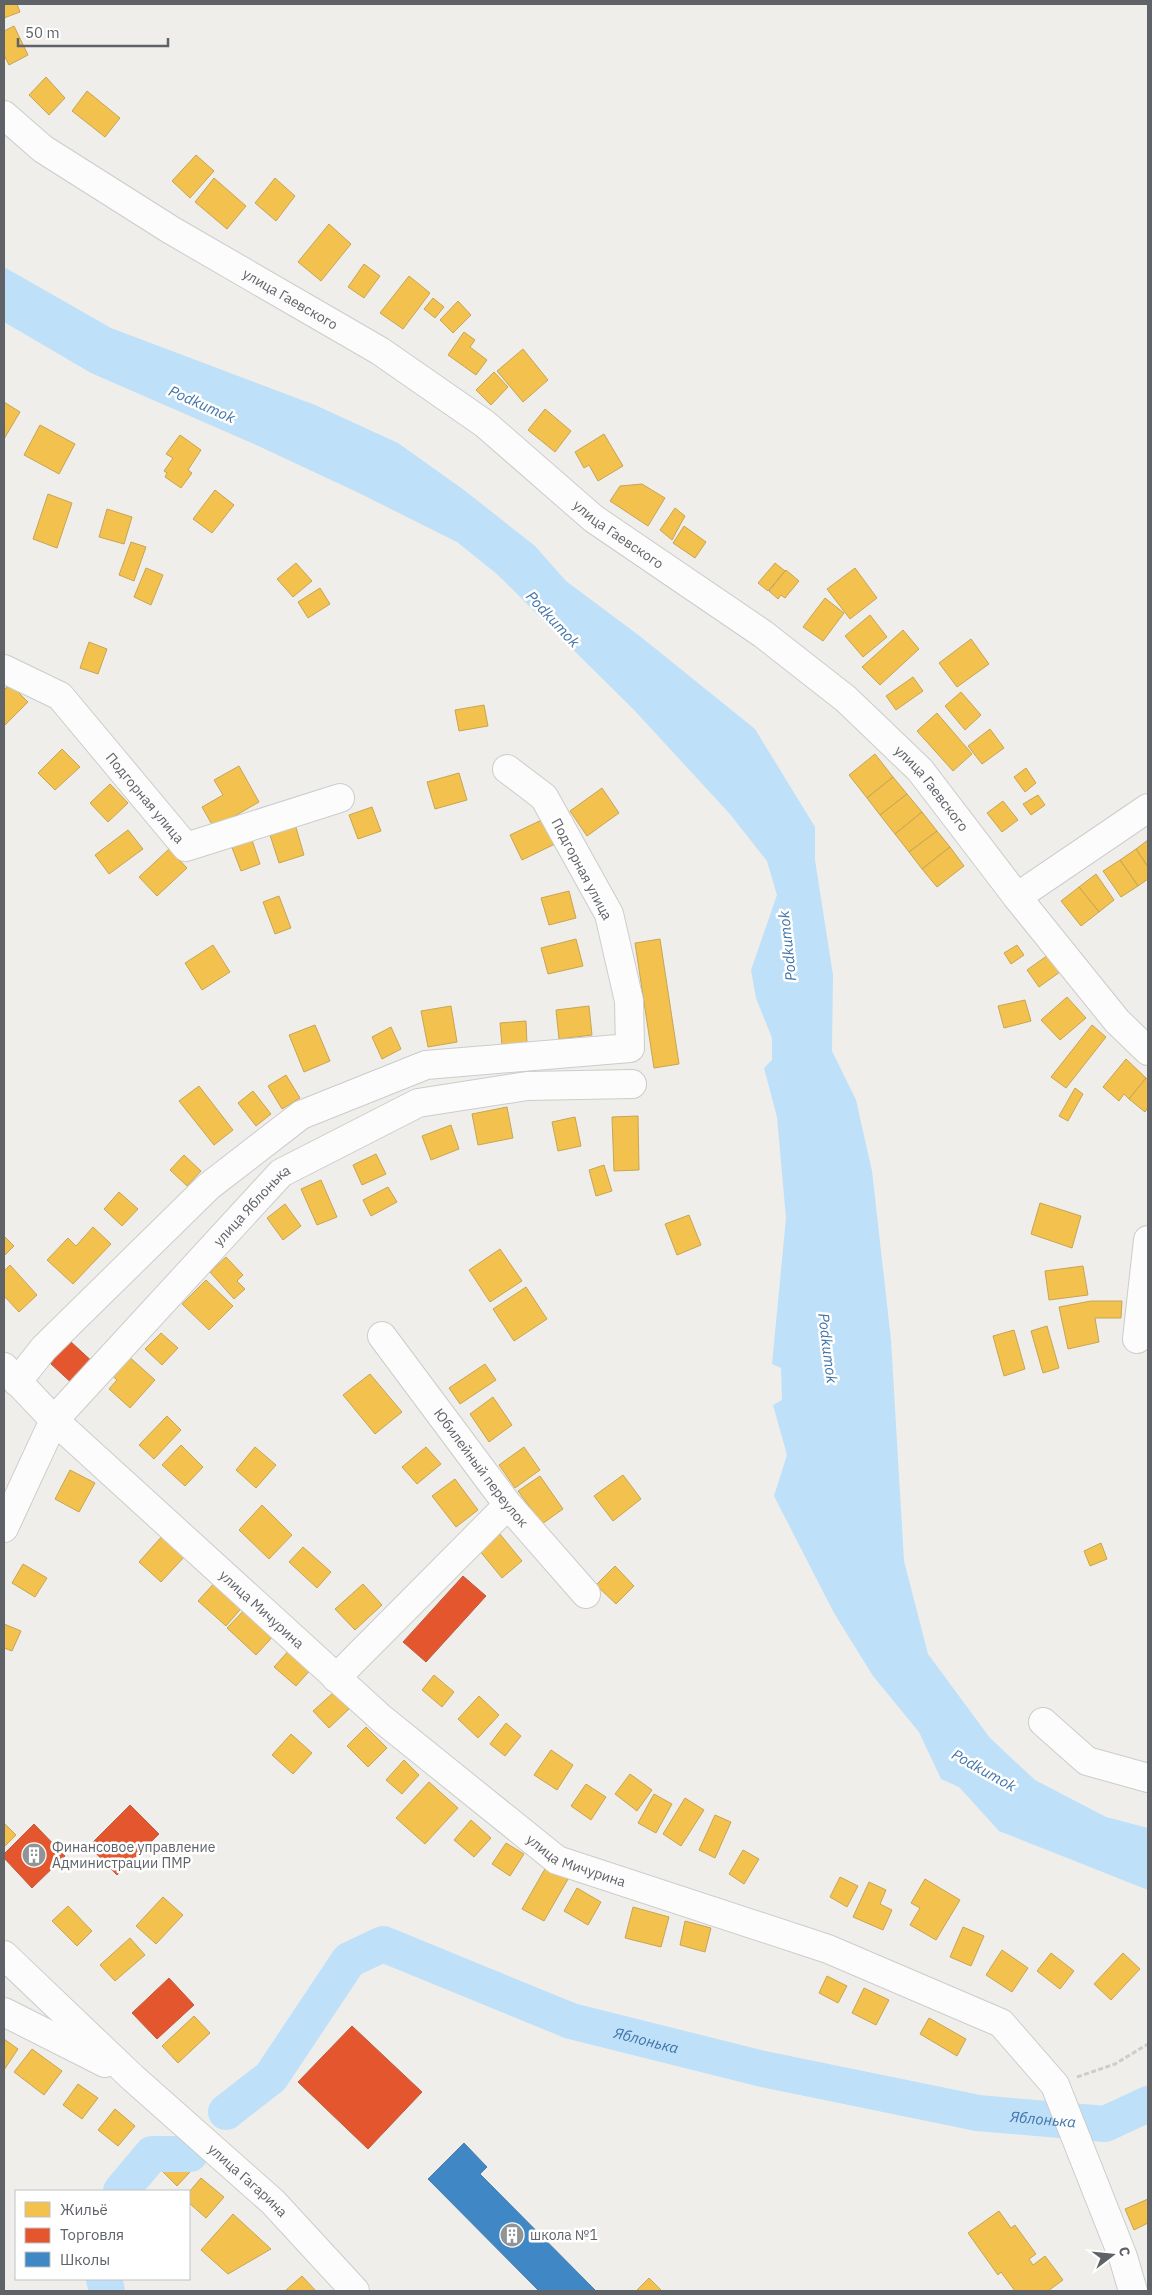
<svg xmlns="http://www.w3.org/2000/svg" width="1152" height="2295" font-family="'IBM Plex Sans',sans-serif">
  <rect width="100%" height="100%" fill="#efeeea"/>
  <!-- water -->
  <polygon fill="#bfe0f9" points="4,267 111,328 315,405 398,443 464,490 535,546 566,581 641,637 755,729 815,827 815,860 833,975 832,1051 856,1100 872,1171 891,1340 904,1561 928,1654 990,1738 1035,1780 1106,1817 1148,1828 1148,1890 999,1831 959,1787 941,1779 919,1732 873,1676 834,1613 774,1496 787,1455 773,1405 782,1400 781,1368 772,1364 786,1218 777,1117 764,1068 772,1060 772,1038 756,998 751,970 777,895 767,861 729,813 635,711 498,575 457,542 359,493 254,444 91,373 4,322"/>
  <!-- homes -->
  <g fill="#f2c14e" stroke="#c6a556">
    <polygon points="4,4 17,4 20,12 4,18"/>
    <polygon points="14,26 28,55 9,65 4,55 4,31"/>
    <polygon points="46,77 65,98 49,115 29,95"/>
    <polygon points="87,91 120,118 105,137 72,111"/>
    <polygon points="196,155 214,171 190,198 172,181"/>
    <polygon points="214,178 246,206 227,229 195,202"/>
    <polygon points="275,178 295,196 276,221 255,203"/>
    <polygon points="329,224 351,244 321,281 298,262"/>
    <polygon points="364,264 380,276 364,298 348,287"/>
    <polygon points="409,276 430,293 403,329 380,313"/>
    <polygon points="433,298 444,307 435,318 424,309"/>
    <polygon points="458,301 471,315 453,333 440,320"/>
    <polygon points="464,332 475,340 470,347 487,360 476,375 448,355"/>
    <polygon points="523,349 548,380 523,402 497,371"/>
    <polygon points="494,372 508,387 491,405 476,390"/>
    <polygon points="4,402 20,412 4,439"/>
    <polygon points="545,409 571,431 555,452 528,430"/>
    <polygon points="40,425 75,444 59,474 24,455"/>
    <polygon points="604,434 623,466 598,481 589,465 584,468 575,452"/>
    <polygon points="180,435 201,450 188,470 192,473 181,488 165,477 167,473 164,471 173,458 166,454"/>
    <polygon points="642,484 665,498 648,526 610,501 620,486"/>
    <polygon points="215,490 234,505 212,533 193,519"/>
    <polygon points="48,494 72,503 57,548 33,539"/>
    <polygon points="675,508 685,516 672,540 660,530"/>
    <polygon points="107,509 132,517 124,544 99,537"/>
    <polygon points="684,526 706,542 695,558 673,543"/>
    <polygon points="131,542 146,547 134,581 119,575"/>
    <polygon points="296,563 312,581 293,597 277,579"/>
    <polygon points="775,563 785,571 768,591 758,583"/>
    <polygon points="146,568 163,575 151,605 134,597"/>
    <polygon points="855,568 877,598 850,619 827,589"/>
    <polygon points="786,570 799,581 785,598 781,595 778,599 769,591"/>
    <polygon points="320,588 330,604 308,618 298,602"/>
    <polygon points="825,598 844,613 823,641 803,627"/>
    <polygon points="870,615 887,637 863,657 845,636"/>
    <polygon points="903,630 919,649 880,685 862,667"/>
    <polygon points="971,639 989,664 957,687 939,663"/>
    <polygon points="89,642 107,649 98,674 80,668"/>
    <polygon points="913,677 923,691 896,710 886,696"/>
    <polygon points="10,684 28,702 4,726 4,690"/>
    <polygon points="961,692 981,715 965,730 945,706"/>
    <polygon points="484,705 488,726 459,731 455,710"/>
    <polygon points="937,713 972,754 953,771 917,731"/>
    <polygon points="990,729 1004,748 982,764 968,746"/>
    <polygon points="62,749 80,767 55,790 38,773"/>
    <polygon points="875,754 893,777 867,798 849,775"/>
    <polygon points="239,766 259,802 214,828 202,807 223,795 214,780"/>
    <polygon points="1026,768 1036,783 1025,792 1014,777"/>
    <polygon points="459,773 467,800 435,809 427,782"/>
    <polygon points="893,777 907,794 880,815 867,798"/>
    <polygon points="110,784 128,803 108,822 90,803"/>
    <polygon points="602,788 619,813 587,836 570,811"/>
    <polygon points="907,794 922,812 895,834 880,815"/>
    <polygon points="1038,795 1045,805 1031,815 1023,804"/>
    <polygon points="1003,801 1018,820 1002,832 987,813"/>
    <polygon points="372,807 381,831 358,839 349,815"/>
    <polygon points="922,812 937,831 909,852 895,834"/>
    <polygon points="548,817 559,842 522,860 510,835"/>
    <polygon points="295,824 304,855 279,863 269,832"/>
    <polygon points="128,830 143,849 109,874 95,855"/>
    <polygon points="937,831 950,847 922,869 909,852"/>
    <polygon points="251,837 260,864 241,871 231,845"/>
    <polygon points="1148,840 1148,867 1136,849"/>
    <polygon points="950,847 964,866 937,887 922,869"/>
    <polygon points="169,849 187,868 157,896 139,877"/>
    <polygon points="1136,849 1148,867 1148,879 1138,886 1120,860"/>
    <polygon points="1120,860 1138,886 1121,897 1103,871"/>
    <polygon points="1096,874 1114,900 1099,912 1079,887"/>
    <polygon points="1079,887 1099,912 1081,926 1061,901"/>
    <polygon points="569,891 576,918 549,925 541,898"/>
    <polygon points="279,896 291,928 275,934 263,902"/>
    <polygon points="576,939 583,966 548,974 541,948"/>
    <polygon points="660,939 679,1064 654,1068 635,943"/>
    <polygon points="213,945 230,972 202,990 185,963"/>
    <polygon points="1017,945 1024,955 1011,964 1004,953"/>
    <polygon points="1048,955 1060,972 1039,987 1027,970"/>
    <polygon points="1067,997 1086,1018 1060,1040 1041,1020"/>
    <polygon points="1025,1000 1031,1021 1004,1028 998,1006"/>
    <polygon points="451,1006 457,1042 428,1047 421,1011"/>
    <polygon points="589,1006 592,1035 559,1039 556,1010"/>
    <polygon points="526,1021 527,1044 502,1046 500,1023"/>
    <polygon points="315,1025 330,1061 304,1072 289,1035"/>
    <polygon points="1092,1025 1106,1037 1066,1088 1051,1077"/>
    <polygon points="391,1027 401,1049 382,1059 372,1037"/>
    <polygon points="1126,1059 1146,1078 1129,1099 1124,1094 1119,1101 1103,1087"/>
    <polygon points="286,1075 300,1098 282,1109 268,1086"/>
    <polygon points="1146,1078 1148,1080 1148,1107 1145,1112 1129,1099"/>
    <polygon points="199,1086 233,1130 214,1145 179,1101"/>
    <polygon points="1075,1088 1083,1094 1068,1121 1059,1116"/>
    <polygon points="253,1091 271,1114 256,1126 238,1103"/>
    <polygon points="507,1107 513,1138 478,1145 472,1114"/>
    <polygon points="638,1116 639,1170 614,1171 612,1117"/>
    <polygon points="575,1117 581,1146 558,1151 552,1122"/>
    <polygon points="451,1125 459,1149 431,1160 422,1136"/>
    <polygon points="376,1154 386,1174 362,1185 353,1165"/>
    <polygon points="184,1155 201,1171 187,1186 170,1170"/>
    <polygon points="604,1165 612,1191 596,1196 589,1170"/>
    <polygon points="321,1180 337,1217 317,1225 301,1189"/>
    <polygon points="388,1187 397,1202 371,1216 363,1200"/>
    <polygon points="119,1192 138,1209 122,1226 104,1209"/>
    <polygon points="1040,1203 1081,1216 1072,1248 1031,1234"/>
    <polygon points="285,1204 301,1226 283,1240 267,1218"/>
    <polygon points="689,1215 701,1245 677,1255 665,1224"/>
    <polygon points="93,1227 111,1244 73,1284 47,1260 68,1238 76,1246"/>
    <polygon points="4,1236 14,1246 4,1256"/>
    <polygon points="500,1249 522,1281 490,1302 469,1270"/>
    <polygon points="226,1257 243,1275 237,1281 245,1289 234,1299 210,1272"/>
    <polygon points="10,1265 37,1295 19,1312 4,1296 4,1271"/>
    <polygon points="1083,1266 1088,1295 1049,1300 1045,1271"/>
    <polygon points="206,1280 233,1306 209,1330 182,1304"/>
    <polygon points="526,1287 547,1319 514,1341 493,1309"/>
    <polygon points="1091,1301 1122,1301 1121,1318 1095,1318 1099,1342 1068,1349 1059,1307"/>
    <polygon points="1047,1326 1059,1368 1043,1373 1031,1331"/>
    <polygon points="1014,1330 1025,1369 1004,1376 993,1336"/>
    <polygon points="161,1333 178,1348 162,1365 145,1349"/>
    <polygon points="126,1354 155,1380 130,1408 109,1389 117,1380 109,1373"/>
    <polygon points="485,1364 496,1380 460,1404 449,1388"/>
    <polygon points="370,1374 402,1412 375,1434 343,1395"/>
    <polygon points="493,1397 512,1425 489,1442 470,1414"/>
    <polygon points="167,1416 181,1430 154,1459 139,1445"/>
    <polygon points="181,1445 203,1467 185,1486 162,1465"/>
    <polygon points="255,1447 276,1465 256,1488 236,1470"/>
    <polygon points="426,1447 441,1464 417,1484 402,1467"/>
    <polygon points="524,1447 540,1470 515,1488 499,1465"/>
    <polygon points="70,1470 95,1483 79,1512 55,1499"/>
    <polygon points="623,1475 641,1499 613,1521 594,1496"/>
    <polygon points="540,1476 563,1509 542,1524 518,1491"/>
    <polygon points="455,1479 478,1510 456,1527 432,1496"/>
    <polygon points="262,1505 292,1535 269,1559 239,1530"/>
    <polygon points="499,1533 522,1561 502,1578 479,1550"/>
    <polygon points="163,1535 186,1555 161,1582 139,1562"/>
    <polygon points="1101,1543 1107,1559 1090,1566 1084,1551"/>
    <polygon points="303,1547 331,1572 317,1588 289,1562"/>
    <polygon points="23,1564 47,1578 35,1597 12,1583"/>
    <polygon points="615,1566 634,1586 616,1604 596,1585"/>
    <polygon points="217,1580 245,1604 226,1626 198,1601"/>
    <polygon points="363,1584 382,1605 355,1630 335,1609"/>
    <polygon points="248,1606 277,1632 256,1655 227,1628"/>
    <polygon points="4,1624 21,1631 12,1651 4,1648"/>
    <polygon points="291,1648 313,1667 296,1686 274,1667"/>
    <polygon points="434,1675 454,1692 442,1707 422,1690"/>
    <polygon points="334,1692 349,1709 329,1728 313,1711"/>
    <polygon points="479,1696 499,1715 478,1738 458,1719"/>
    <polygon points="506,1723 521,1736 505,1756 490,1744"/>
    <polygon points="366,1727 387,1748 368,1767 347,1746"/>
    <polygon points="291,1734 312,1753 293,1774 272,1755"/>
    <polygon points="551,1750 573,1765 557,1790 534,1775"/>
    <polygon points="404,1760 419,1775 402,1794 386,1780"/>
    <polygon points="630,1774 652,1790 637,1811 615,1794"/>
    <polygon points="429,1782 458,1808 425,1844 396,1818"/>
    <polygon points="586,1784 606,1797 591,1820 571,1806"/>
    <polygon points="654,1794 672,1804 656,1833 638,1823"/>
    <polygon points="685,1798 704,1810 681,1846 663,1834"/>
    <polygon points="715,1815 731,1822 715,1858 699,1850"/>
    <polygon points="471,1820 491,1838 474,1857 454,1840"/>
    <polygon points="4,1823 16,1835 4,1847"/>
    <polygon points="506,1843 524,1854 510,1876 492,1864"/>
    <polygon points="743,1850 759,1859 744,1884 729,1874"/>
    <polygon points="546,1867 568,1879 544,1921 522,1909"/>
    <polygon points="840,1877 858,1886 847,1907 830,1897"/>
    <polygon points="925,1879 960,1900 936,1940 910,1925 920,1908 911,1903"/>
    <polygon points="869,1882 886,1890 880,1904 892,1910 883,1930 853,1917"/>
    <polygon points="577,1888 601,1902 588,1925 564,1911"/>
    <polygon points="163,1897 183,1915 156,1944 136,1926"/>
    <polygon points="68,1906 92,1931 77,1946 52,1921"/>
    <polygon points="633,1907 669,1917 661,1947 625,1938"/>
    <polygon points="685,1921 711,1928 705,1952 680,1945"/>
    <polygon points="963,1927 984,1936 971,1966 950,1957"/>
    <polygon points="130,1938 145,1955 115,1981 100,1965"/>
    <polygon points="1002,1950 1028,1968 1012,1992 986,1975"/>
    <polygon points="1051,1953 1074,1971 1060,1989 1037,1971"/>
    <polygon points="1123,1953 1140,1969 1111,2000 1094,1984"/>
    <polygon points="827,1976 847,1986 838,2003 819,1993"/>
    <polygon points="864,1988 889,2000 876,2025 852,2013"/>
    <polygon points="194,2016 210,2033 178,2063 162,2046"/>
    <polygon points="929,2018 966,2039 957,2056 920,2034"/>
    <polygon points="4,2039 18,2049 4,2070"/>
    <polygon points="32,2049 62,2071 44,2095 14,2072"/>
    <polygon points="78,2084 98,2098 82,2119 63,2105"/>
    <polygon points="115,2109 135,2126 118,2146 98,2130"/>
    <polygon points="173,2155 190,2172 177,2186 160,2169"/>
    <polygon points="201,2178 224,2197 206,2218 189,2203 189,2192"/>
    <polygon points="1148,2199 1148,2223 1134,2230 1125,2209"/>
    <polygon points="999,2211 1011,2228 1015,2225 1036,2254 1029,2259 1033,2265 1045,2256 1063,2280 1048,2291 1015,2291 1001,2272 998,2275 968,2233"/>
    <polygon points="233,2214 271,2249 228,2274 201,2250"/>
    <polygon points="302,2276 316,2291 285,2291"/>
    <polygon points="649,2278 662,2291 636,2291"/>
  </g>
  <!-- shops -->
  <g fill="#e4572e" stroke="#bc5b3f">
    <polygon points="70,1341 96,1365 76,1387 50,1363"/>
    <polygon points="463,1576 486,1596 426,1662 403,1642"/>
    <polygon points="130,1805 159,1834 117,1875 89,1846"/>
    <polygon points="34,1824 65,1856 32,1888 4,1858 4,1854"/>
    <polygon points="169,1978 194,2005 157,2039 132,2013"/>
    <polygon points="352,2026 422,2092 368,2149 298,2082"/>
  </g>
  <!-- schools -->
  <polygon fill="#3f88c5" stroke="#497da9" points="464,2143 487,2167 480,2174 596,2291 539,2291 428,2179"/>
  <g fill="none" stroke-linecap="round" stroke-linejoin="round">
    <!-- river -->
    <g stroke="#bfe0f9" stroke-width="36">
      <path id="s1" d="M 226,2112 L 271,2077 L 349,1960 L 383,1944 L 571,2021 L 763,2069 L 978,2113 L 1105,2124 L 1148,2104"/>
      <polyline points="121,2191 152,2154 190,2154"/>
      <polyline points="104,2279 107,2291"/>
    </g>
    <defs>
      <g id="minor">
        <path id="s2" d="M 4,115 L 43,149 L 171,230 L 380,351 L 485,424 L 594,519 L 763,634 L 846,699 L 920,770 L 1017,897 L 1117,1021 L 1148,1051"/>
        <path id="s3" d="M 4,669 L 60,696 L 186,847 L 340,798"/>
        <polyline points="1017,897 1148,808"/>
        <path id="s4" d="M 382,1336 L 508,1505 L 586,1594"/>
        <polyline points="1137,1339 1148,1240"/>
        <path id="s5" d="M 4,1367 L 54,1420 L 382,1719 L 557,1860 L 828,1949 L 1001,2023 L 1055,2085 L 1123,2257 L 1133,2291"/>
        <polyline points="17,1382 44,1348 209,1186 301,1115 426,1065 630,1048 629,1001 609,914 544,797 507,769"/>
        <path id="s6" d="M 4,1528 L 54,1420 L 281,1173 L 418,1103 L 527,1086 L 632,1084"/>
        <polyline points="336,1678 508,1505"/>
        <polyline points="1043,1722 1087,1761 1148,1778"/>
        <path id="s7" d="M 4,1955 L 133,2078 L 273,2202 L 355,2291"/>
        <polyline points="4,2012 105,2063"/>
      </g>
    </defs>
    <!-- minor casing -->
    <use href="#minor" stroke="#cbcccc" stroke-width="30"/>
    <!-- path -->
    <polyline stroke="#cacfcc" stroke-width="3" stroke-dasharray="5 2.5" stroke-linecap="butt" points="1077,2077 1115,2064 1148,2044"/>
    <!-- minor -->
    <use href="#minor" stroke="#fdfcfc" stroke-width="28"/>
  </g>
  <!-- icons -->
  <defs>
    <symbol id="building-disc" viewBox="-11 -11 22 22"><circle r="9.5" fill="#919496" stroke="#fff"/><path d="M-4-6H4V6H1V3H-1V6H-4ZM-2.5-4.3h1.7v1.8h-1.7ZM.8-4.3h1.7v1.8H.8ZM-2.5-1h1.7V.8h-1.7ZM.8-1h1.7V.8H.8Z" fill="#fff"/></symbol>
  </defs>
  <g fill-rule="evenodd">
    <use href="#building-disc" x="20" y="1841" width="28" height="28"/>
    <use href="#building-disc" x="498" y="2221" width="28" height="28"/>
  </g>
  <g text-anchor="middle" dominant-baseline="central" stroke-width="5" stroke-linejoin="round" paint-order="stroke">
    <!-- street labels -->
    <g font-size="14" fill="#5f6368" stroke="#fff">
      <text stroke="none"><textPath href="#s2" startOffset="341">улица Гаевского</textPath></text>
      <text stroke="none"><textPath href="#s2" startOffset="746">улица Гаевского</textPath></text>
      <text stroke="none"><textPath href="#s2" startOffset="1151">улица Гаевского</textPath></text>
      <text stroke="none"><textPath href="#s3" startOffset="195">Подгорная улица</textPath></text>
      <text transform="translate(582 869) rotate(62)">Подгорная улица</text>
      <text stroke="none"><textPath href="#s6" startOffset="411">улица Яблонька</textPath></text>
      <text stroke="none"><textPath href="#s4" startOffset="165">Юбилейный переулок</textPath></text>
      <text stroke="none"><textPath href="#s5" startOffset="354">улица Мичурина</textPath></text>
      <text stroke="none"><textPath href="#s5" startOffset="759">улица Мичурина</textPath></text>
      <text stroke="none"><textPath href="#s7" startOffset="332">улица Гагарина</textPath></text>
    </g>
    <!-- poi labels -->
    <g font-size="14" fill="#5f6368" stroke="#fff" text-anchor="start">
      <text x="52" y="1847">Финансовое управление<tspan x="52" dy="16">Администрации ПМР</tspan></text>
      <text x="530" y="2235">школа №1</text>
    </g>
    <!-- water labels -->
    <g font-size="15" font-style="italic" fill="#4174aa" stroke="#fff">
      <text transform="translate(202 404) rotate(24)">Podkumok</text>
      <text transform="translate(553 619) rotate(47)">Podkumok</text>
      <text transform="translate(787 946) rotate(-96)">Podkumok</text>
      <text transform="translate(828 1348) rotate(83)">Podkumok</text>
      <text transform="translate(984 1770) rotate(29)">Podkumok</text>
      <text stroke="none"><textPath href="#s1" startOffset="516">Яблонька</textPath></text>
      <text stroke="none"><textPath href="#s1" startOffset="921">Яблонька</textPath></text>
    </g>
  </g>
  <!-- border -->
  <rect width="1152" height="2295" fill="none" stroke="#5f6368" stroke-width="10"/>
  <!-- legend -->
  <rect x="15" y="2190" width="175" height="90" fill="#ffffff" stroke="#bfc1c3"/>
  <rect x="25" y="2202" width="25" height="15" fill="#f2c14e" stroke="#bfc1c3"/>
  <text x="60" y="2215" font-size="15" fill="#5f6368">Жильё</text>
  <rect x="25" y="2228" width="25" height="15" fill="#e4572e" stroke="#bfc1c3"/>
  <text x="60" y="2240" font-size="15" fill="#5f6368">Торговля</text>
  <rect x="25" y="2252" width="25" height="15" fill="#3f88c5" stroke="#bfc1c3"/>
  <text x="60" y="2265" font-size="15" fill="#5f6368">Школы</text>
  <!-- north arrow -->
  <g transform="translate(1112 2255) rotate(74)" stroke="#ffffff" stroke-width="4" paint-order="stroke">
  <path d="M0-4L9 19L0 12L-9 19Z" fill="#5f6368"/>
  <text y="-8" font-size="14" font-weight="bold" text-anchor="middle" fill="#5f6368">С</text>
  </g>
  <!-- scale -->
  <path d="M18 38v8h150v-8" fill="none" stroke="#5f6368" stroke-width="2.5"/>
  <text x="25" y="38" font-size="15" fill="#5f6368" stroke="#ffffff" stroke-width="4" paint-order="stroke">50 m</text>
</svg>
